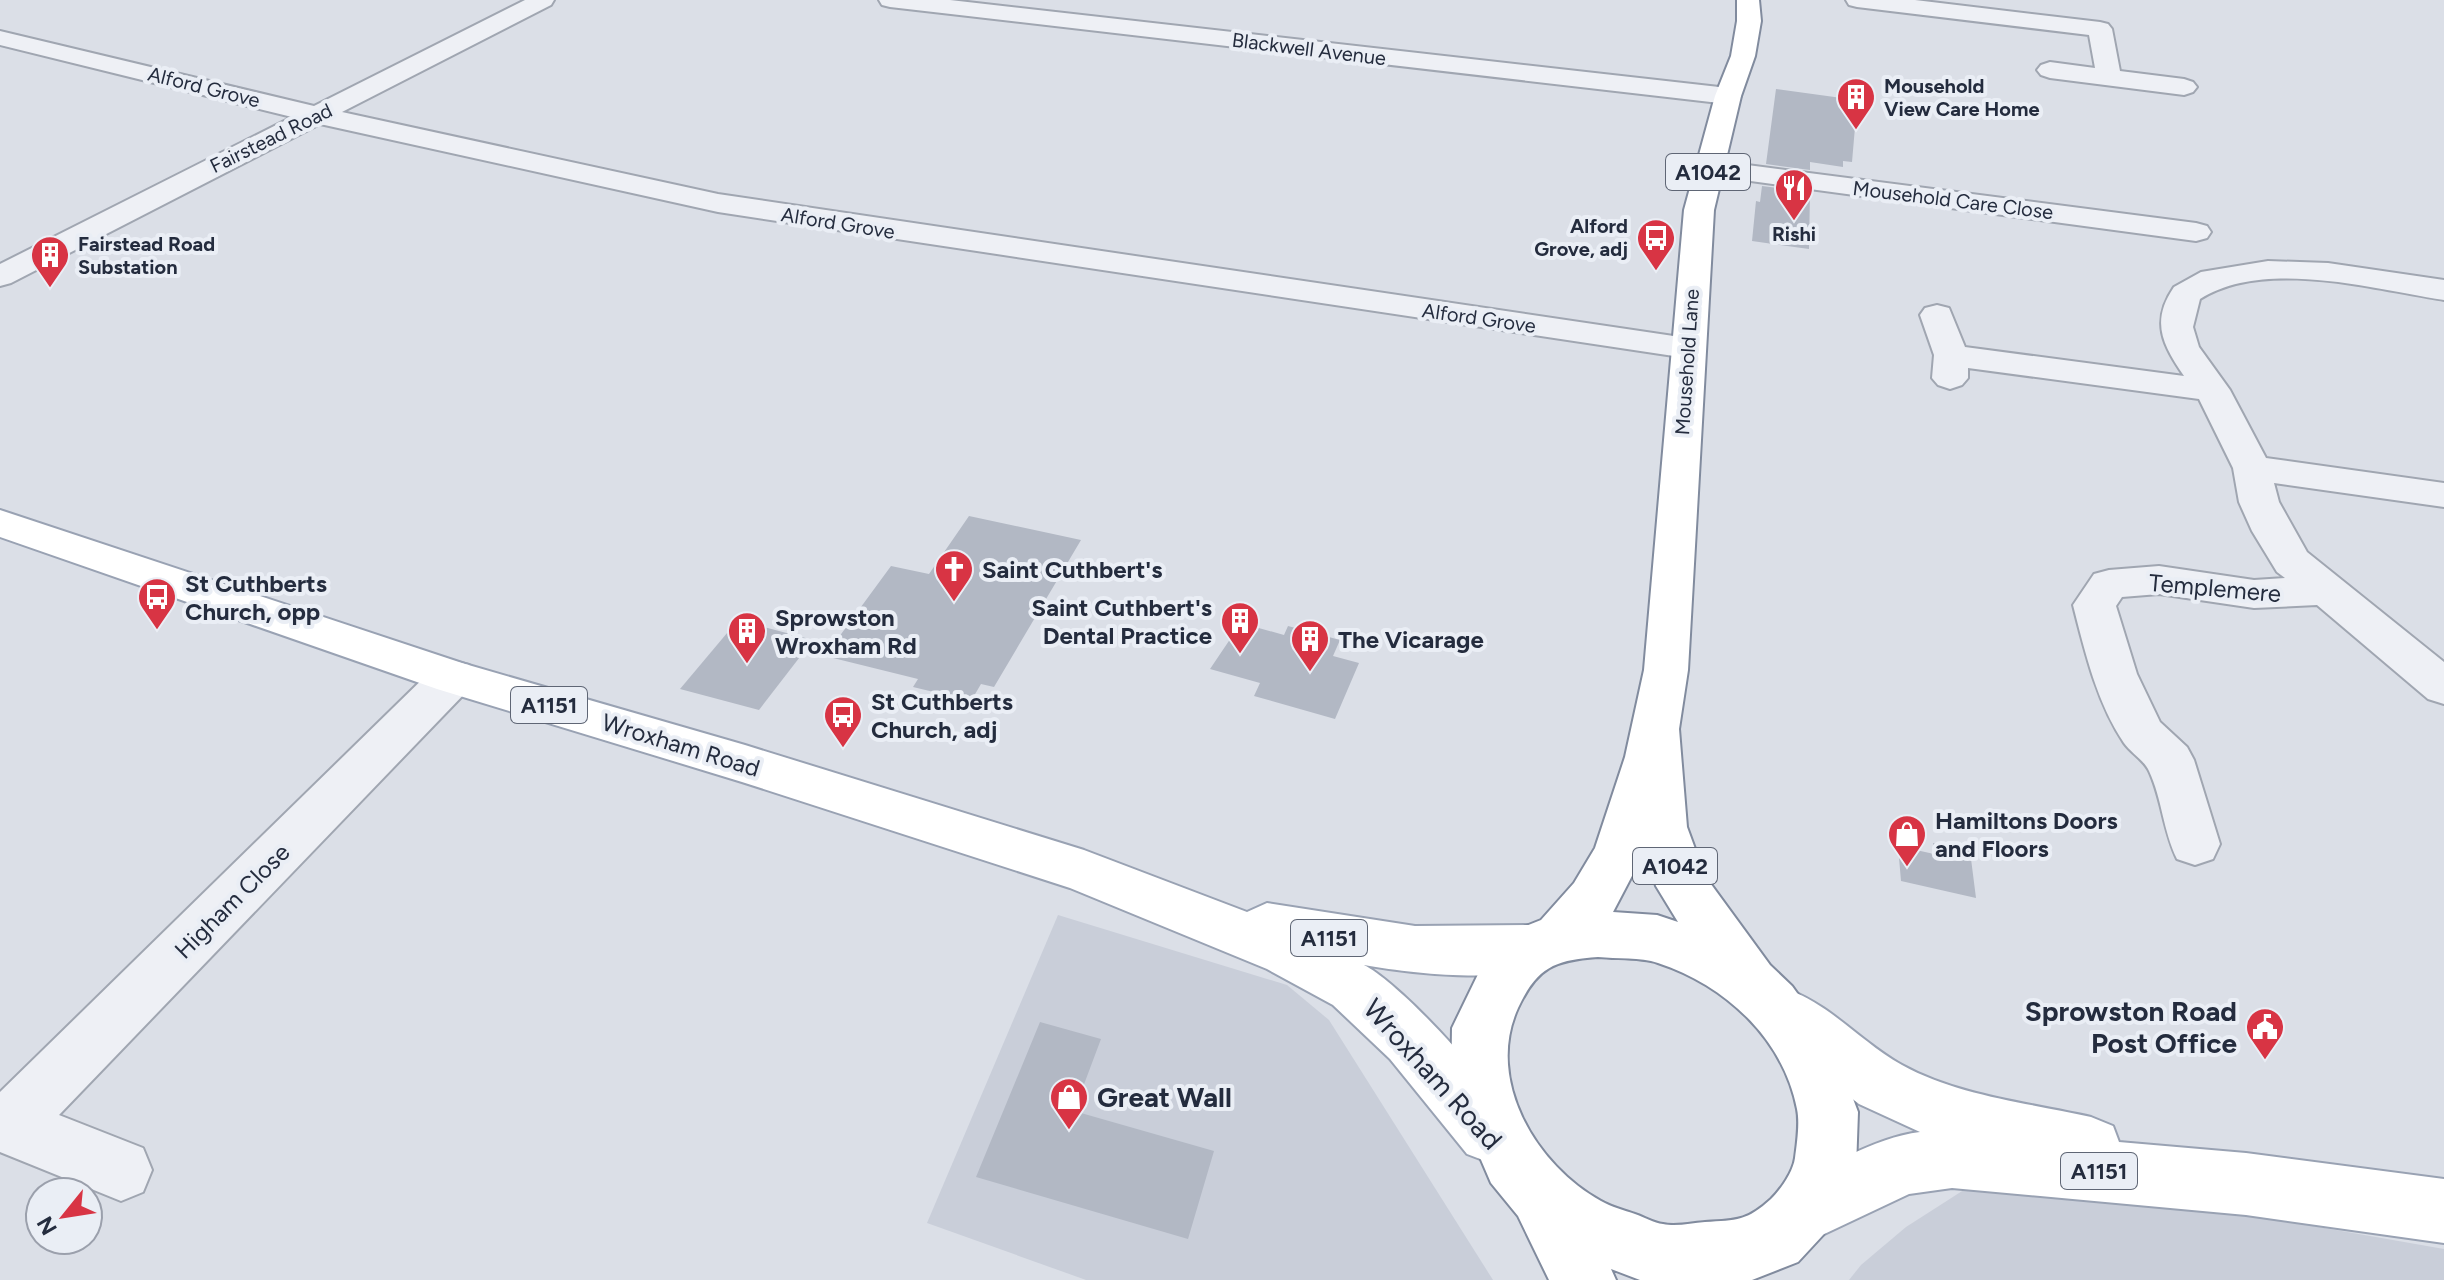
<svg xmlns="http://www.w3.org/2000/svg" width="2444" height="1280" font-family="Figtree,sans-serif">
  <rect width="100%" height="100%" fill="#dbdfe7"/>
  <!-- built -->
  <g fill="#c9ced9">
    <polygon points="1058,915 1287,985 1329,1020 1493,1280 1086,1280 927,1223"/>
    <polygon points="1995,1170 2444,1249 2444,1280 1849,1280 1861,1265 1906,1227"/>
  </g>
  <!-- building -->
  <g fill="#b2b8c4">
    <polygon points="1776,89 1849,99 1849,103 1857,104 1852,162 1843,161 1843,167 1810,162 1810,170 1766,164"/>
    <polygon points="1762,186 1810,192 1809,249 1752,241 1756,201 1760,202"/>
    <polygon points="969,516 1081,540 994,687 981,684 971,701 913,687 918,679 825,656 891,566 929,574"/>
    <polygon points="738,620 813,640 759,710 680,689"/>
    <polygon points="1241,623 1284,635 1288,626 1340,640 1333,656 1359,663 1335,719 1254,696 1260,683 1210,669"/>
    <polygon points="1933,843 1970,851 1976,898 1901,881 1898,846 1934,854"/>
    <polygon points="1040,1022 1101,1039 1074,1111 1214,1151 1188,1239 976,1177"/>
  </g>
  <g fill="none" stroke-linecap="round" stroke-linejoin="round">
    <defs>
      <g id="street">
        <polygon points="525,0 554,0 551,5 342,112 718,194 1687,338 1699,341 1704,348 1699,355 1687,358 718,212 320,124 11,283 0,286 0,264 292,117 0,45 0,31 314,106"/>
        <polygon points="879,0 950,0 1728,88 1737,91 1741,96 1737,101 1728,104 890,7 882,5"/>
        <polygon points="1846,0 1915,0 2100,22 2108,24 2112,29 2120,71 2184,79 2193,82 2197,87 2193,92 2184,95 2050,78 2041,75 2037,70 2041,65 2050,62 2095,68 2089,35 1857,7 1849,5"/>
        <polygon points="1709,160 2196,223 2207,226 2211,232 2207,238 2196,241 1699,174 1695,168 1699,162"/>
        <path d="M 2268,261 L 2328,263 L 2444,280 L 2444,300 C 2373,289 2264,258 2200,299 L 2193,327 L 2199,347 L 2230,390 L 2266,458 L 2444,483 L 2444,507 L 2274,483 L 2279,502 L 2307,552 L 2444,662 L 2444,704 L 2428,699 L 2317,605 L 2254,608 L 2159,594 L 2122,597 L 2116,606 L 2137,674 L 2160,722 L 2187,747 L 2194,760 L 2220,844 L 2213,859 L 2195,865 L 2177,859 C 2163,831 2162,798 2149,771 C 2144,760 2131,753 2124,743 C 2097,703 2085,652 2073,605 L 2094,574 L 2109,570 L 2159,566 L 2254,580 L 2285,578 L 2277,572 L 2252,531 L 2239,502 L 2233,468 L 2199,399 L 1968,368 L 1968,378 L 1962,385 L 1950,389 L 1938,385 L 1932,378 L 1934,355 L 1920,315 L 1925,308 L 1937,305 L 1949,308 L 1965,347 L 2184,376 C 2163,345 2150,322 2174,287 L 2201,272 Z"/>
        <polygon points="453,661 469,665 476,677 469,689 59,1115 143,1148 152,1170 143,1192 121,1201 0,1152 0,1092 437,665"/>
      </g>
      <g id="primary">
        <path d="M 0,510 L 465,664 L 745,745 L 1084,850 L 1247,912 L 1267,903 L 1415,926 L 1530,925 L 1549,932 L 1557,949 L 1549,966 C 1501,983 1415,974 1364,965 C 1403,985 1501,1093 1518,1133 L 1509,1154 L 1488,1162 L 1467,1154 L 1390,1059 L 1333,1005 L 1267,969 L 1070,888 L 742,782 L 437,689 L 0,537 Z"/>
        <path d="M 1789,990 C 1832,1006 1862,1043 1902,1065 C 1958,1096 2029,1103 2091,1117 L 2113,1126 L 2119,1142 L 2246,1153 L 2444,1179 L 2444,1243 L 2246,1215 L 1952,1188 L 1909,1194 L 1801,1245 L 1779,1235 L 1769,1213 L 1779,1191 C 1820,1171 1875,1137 1920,1132 L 1859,1104 L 1769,1034 L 1761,1016 L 1769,998 Z"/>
      </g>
      <path id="highway" d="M 1737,0 L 1759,0 L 1761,21 L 1755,56 L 1741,96 L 1714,210 L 1688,670 L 1679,729 L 1687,827 L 1705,876 L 1770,965 L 1792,986 L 1831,1040 L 1858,1112 L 1856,1168 L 1823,1235 L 1798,1262 L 1752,1280 L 1640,1280 L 1611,1269 L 1616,1280 L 1549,1280 L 1518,1216 L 1491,1183 L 1451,1090 L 1452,1028 L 1483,964 L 1511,932 L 1541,920 L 1574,883 L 1595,848 L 1625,757 L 1644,670 L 1684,210 L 1715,96 L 1731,56 L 1737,21 ZM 1645,851 L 1656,886 L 1678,922 L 1657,915 L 1613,912 ZM 1598,957 C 1617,959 1640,957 1658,963 C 1725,985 1783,1038 1797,1109 C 1800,1123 1797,1143 1795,1158 C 1793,1172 1781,1189 1771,1199 C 1747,1221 1737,1220 1705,1222 C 1692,1223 1676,1227 1663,1224 C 1654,1223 1644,1217 1635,1214 C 1624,1210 1611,1207 1601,1201 C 1536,1165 1485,1080 1518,1008 C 1537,967 1555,960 1598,957 Z"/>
    </defs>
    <!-- street casing -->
    <use href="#street" stroke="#a0a6b1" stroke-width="4"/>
    <!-- primary casing -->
    <use href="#primary" stroke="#99a2b3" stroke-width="4"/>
    <!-- highway casing -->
    <use href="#highway" stroke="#818b9e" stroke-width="4"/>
    <!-- street -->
    <use href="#street" fill="#eef0f5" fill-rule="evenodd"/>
    <!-- primary -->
    <use href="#primary" fill="#fff" fill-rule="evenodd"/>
    <!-- highway -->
    <use href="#highway" fill="#fff" fill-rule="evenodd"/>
  </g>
  <!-- icons -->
  <defs>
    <symbol id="building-pin" viewBox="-11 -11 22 30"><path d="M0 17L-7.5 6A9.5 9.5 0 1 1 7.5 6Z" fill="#d83444" stroke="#eaeef5"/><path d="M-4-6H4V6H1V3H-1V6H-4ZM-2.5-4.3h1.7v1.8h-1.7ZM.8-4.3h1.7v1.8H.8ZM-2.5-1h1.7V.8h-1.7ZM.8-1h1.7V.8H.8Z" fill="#fff"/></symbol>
    <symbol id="restaurant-pin" viewBox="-11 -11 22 30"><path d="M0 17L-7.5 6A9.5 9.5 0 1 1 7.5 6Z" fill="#d83444" stroke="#eaeef5"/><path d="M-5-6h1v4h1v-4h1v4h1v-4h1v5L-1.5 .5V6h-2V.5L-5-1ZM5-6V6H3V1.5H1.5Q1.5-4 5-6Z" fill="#fff"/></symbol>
    <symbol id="bus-pin" viewBox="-11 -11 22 30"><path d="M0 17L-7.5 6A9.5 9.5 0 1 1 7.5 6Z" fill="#d83444" stroke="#eaeef5"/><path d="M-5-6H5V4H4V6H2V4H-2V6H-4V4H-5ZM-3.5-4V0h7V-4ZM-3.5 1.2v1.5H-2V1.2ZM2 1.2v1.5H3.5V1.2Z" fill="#fff"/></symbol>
    <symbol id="church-pin" viewBox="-11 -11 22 30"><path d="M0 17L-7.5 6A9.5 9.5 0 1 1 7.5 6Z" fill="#d83444" stroke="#eaeef5"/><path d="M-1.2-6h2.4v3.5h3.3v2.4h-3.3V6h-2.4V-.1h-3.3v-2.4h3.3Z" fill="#fff"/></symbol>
    <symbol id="shop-pin" viewBox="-11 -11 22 30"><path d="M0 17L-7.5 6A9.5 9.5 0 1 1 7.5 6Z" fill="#d83444" stroke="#eaeef5"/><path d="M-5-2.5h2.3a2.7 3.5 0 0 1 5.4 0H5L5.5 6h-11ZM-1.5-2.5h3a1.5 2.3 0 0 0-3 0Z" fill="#fff"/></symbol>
    <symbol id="civic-pin" viewBox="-11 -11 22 30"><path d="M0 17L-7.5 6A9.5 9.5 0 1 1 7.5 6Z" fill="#d83444" stroke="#eaeef5"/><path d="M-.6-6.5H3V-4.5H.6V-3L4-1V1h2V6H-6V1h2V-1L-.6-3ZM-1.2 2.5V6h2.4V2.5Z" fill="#fff"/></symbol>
  </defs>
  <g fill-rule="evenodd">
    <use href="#building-pin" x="1834" y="75" width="44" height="60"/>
    <use href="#restaurant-pin" x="1772" y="166" width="44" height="60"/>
    <use href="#bus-pin" x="1634" y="216" width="44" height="60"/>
    <use href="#building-pin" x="28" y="233" width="44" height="60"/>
    <use href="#church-pin" x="932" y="547" width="44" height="60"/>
    <use href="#bus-pin" x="135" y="575" width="44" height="60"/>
    <use href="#building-pin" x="1218" y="599" width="44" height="60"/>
    <use href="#building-pin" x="725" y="609" width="44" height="60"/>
    <use href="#building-pin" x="1288" y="617" width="44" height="60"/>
    <use href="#bus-pin" x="821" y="693" width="44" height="60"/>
    <use href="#shop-pin" x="1885" y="812" width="44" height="60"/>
    <use href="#civic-pin" x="2243" y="1005" width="44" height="60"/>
    <use href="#shop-pin" x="1047" y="1075" width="44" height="60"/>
  </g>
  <g text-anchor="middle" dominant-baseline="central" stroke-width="8" stroke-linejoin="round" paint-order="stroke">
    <!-- far-street labels -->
    <g font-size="20" fill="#242c3e" stroke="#eaeef5">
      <text transform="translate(1309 49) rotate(7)">Blackwell Avenue</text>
      <text transform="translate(204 87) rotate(14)">Alford Grove</text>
      <text transform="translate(271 138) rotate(-26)">Fairstead Road</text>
      <text transform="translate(1953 200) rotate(7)">Mousehold Care Close</text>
      <text transform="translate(838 223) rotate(9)">Alford Grove</text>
      <text transform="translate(1479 318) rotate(8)">Alford Grove</text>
      <text transform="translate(1687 362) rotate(-86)">Mousehold Lane</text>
    </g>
    <!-- far-poi labels -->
    <g font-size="20" font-weight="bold" fill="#242c3e" stroke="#eaeef5" text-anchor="start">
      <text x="1884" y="86">Mousehold<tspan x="1884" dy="23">View Care Home</tspan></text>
      <text x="1628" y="226" text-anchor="end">Alford<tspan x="1628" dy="23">Grove, adj</tspan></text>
      <text x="1794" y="234" text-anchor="middle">Rishi</text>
      <text x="78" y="244">Fairstead Road<tspan x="78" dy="23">Substation</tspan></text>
    </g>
    <!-- shield labels -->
    <g fill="#eaeef5" stroke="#5f6675" stroke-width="2">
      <rect x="1666" y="154" width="84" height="36" rx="6"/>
      <rect x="511" y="687" width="76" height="36" rx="6"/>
      <rect x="1633" y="848" width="84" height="36" rx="6"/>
      <rect x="1291" y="920" width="76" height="36" rx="6"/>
      <rect x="2061" y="1153" width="76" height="36" rx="6"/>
    </g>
    <g font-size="22" font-weight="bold" fill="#242c3e">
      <text x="1708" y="172">A1042</text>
      <text x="549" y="705">A1151</text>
      <text x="1675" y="866">A1042</text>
      <text x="1329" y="938">A1151</text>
      <text x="2099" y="1171">A1151</text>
    </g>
    <!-- poi labels -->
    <g font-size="24" font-weight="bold" fill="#242c3e" stroke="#eaeef5" text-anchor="start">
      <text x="982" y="569">Saint Cuthbert's</text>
      <text x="185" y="583">St Cuthberts<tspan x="185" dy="28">Church, opp</tspan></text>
      <text x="1212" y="607" text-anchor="end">Saint Cuthbert's<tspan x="1212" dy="28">Dental Practice</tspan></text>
      <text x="775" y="617">Sprowston<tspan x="775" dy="28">Wroxham Rd</tspan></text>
      <text x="1338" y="639">The Vicarage</text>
      <text x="871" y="701">St Cuthberts<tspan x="871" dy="28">Church, adj</tspan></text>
      <text x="1935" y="820">Hamiltons Doors<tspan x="1935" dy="28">and Floors</tspan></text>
    </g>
    <!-- street labels -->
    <g font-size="24" fill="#242c3e" stroke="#eaeef5">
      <text transform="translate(2215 588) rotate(5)">Templemere</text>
      <text transform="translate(681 745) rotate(17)">Wroxham Road</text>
      <text transform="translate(232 901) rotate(-45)">Higham Close</text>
    </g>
    <!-- near-poi labels -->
    <g font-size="28" font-weight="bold" fill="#242c3e" stroke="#eaeef5" text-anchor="end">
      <text x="2237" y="1011">Sprowston Road<tspan x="2237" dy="32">Post Office</tspan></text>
      <text x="1097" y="1097" text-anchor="start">Great Wall</text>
    </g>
    <!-- near-street labels -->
    <g font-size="28" fill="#242c3e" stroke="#eaeef5">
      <text transform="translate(1433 1074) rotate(48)">Wroxham Road</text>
    </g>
  </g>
  <!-- north arrow -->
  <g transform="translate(64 1216) rotate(240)"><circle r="38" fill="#eaeef5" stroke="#9ba0ac" stroke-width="2"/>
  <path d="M0-6L14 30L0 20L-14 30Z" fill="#d83444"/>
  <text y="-12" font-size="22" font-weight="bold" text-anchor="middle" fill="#242c3e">N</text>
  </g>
</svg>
